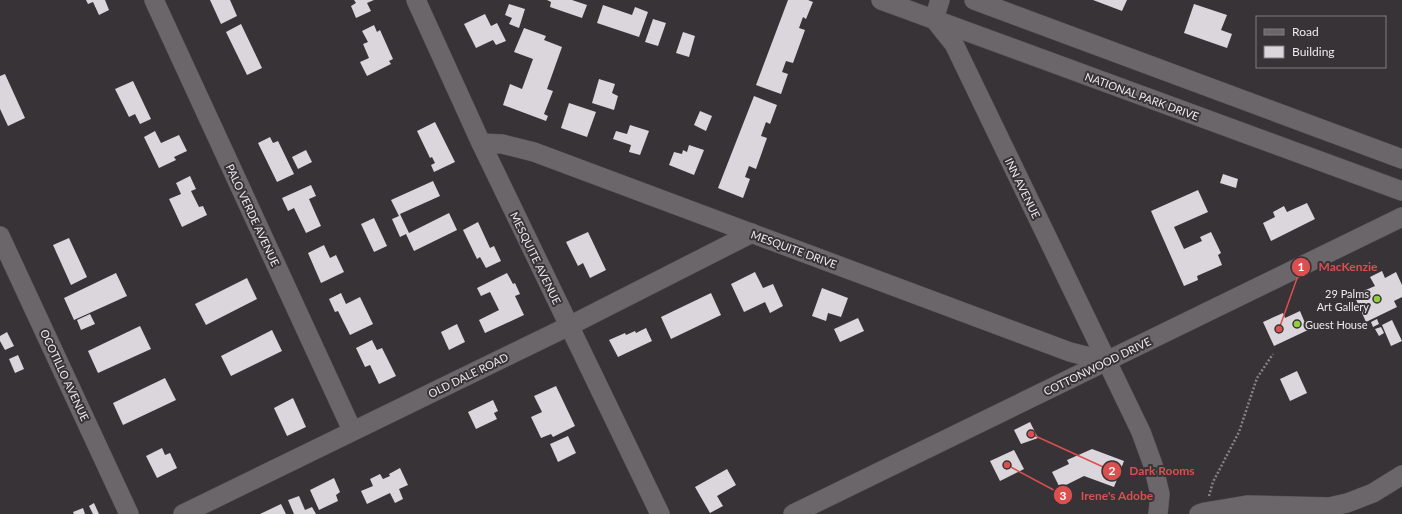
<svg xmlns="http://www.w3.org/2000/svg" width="1402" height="514" font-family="Lato,sans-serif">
  <rect width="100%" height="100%" fill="#373337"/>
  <!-- building -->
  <g fill="#dad6db">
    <polygon points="86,0 105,0 109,10 99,15 93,2 88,4"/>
    <polygon points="210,0 230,0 237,16 221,24"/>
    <polygon points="354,0 374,0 367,3 371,11 356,18 351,6 356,3"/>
    <polygon points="547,0 572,0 587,5 582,18 550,7 551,2"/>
    <polygon points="788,0 808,0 813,2 806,19 803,17 799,28 805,30 793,63 786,61 782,72 788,74 781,94 756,85"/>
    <polygon points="1093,0 1127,0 1122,11"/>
    <polygon points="509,4 525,9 519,28 509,24 512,18 505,15"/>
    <polygon points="1194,4 1227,15 1221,30 1232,34 1227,48 1184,33"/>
    <polygon points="603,5 632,15 635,7 648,12 639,37 597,23"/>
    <polygon points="485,14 491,26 497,23 506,41 496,45 493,40 476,48 464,24"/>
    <polygon points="653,19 666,23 658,46 645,42"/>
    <polygon points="241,24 262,68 247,75 226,32"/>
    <polygon points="374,25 377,32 380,30 393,59 389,61 391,64 367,76 360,62 369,58 363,44 368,42 362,31"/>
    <polygon points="524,28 546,36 544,40 562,47 547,89 553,91 544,114 548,116 546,121 503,105 510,84 522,89 533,59 514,52"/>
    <polygon points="683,32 695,36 689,57 676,53"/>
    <polygon points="5,74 25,118 8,126 0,109 0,76"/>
    <polygon points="599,79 615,84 612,93 618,96 614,110 592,103"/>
    <polygon points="133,81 151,119 140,124 135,114 129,117 115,89"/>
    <polygon points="754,96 777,105 770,124 766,122 761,136 767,138 756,169 749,166 745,177 750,179 743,198 718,188"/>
    <polygon points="569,103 596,112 587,137 561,128"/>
    <polygon points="700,111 712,116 706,131 694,125"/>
    <polygon points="435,122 455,162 434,172 431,165 435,163 432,157 430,158 417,131"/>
    <polygon points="630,125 649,131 640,155 629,152 631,145 613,139 616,131 627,134"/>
    <polygon points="155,131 161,143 179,135 187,151 174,157 176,160 159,168 144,137"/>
    <polygon points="270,137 273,143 278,141 294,174 277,182 258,143"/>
    <polygon points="689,145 704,150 694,175 669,165 674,152 682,154 683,150 687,152"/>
    <polygon points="306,150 312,162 298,169 292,157"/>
    <polygon points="1223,174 1238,179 1236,188 1220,183"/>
    <polygon points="190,176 196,189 191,191 199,207 203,206 207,215 182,227 169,199 181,194 176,183"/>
    <polygon points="433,181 440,196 400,214 409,233 449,213 457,230 414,251 406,234 400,237 392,219 399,216 391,200"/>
    <polygon points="311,185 316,196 309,199 321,226 306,233 294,208 288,211 282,198"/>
    <polygon points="1198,190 1208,212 1174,227 1184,249 1202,241 1200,237 1211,232 1221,253 1218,255 1222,265 1197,276 1198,280 1184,286 1151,211"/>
    <polygon points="1307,203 1315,219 1271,241 1263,223 1275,217 1273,212 1284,206 1287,212"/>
    <polygon points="374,218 387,246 374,252 361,224"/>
    <polygon points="478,222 490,248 494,246 501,261 486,268 480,257 477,259 463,230"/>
    <polygon points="588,232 606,270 590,278 583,263 578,266 566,242"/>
    <polygon points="69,238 87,277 71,285 53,245"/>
    <polygon points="324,245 330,258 336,255 344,272 321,283 308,253"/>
    <polygon points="1382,271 1385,278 1396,272 1402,285 1402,297 1394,301 1397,307 1366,322 1354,295 1375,286 1370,277"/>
    <polygon points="755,272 763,288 773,284 783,306 770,313 765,302 744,312 731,284"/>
    <polygon points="116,273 127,296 74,320 64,298"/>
    <polygon points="507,273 513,284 515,283 520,294 515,296 524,315 485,333 479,320 499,310 490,292 481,296 477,288"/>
    <polygon points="247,278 257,299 206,325 195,304"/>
    <polygon points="822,288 848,298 841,317 828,313 826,321 812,316"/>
    <polygon points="341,293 346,304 360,297 373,324 350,335 338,311 335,312 329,299"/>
    <polygon points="711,293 721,315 671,339 661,317"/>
    <polygon points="1300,311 1308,330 1274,346 1263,322 1283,313 1285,318"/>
    <polygon points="90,314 95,324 81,330 77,320"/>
    <polygon points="858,318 864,331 840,342 834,329"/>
    <polygon points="1377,319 1379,324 1373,327 1371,322"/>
    <polygon points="1392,320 1402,341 1391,346 1382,325"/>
    <polygon points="457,324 465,342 449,350 441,332"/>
    <polygon points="140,326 151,349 98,373 88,351"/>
    <polygon points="1381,327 1384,333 1379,336 1375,329"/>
    <polygon points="646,328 652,341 618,357 609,340 625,333 626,335 635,331 636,333"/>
    <polygon points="272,330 282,351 231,376 221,356"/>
    <polygon points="7,332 14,346 5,350 0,341 0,336"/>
    <polygon points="372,340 377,350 382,348 396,376 379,384 370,365 365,367 356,348"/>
    <polygon points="18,355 24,369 15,373 9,359"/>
    <polygon points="1297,371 1307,393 1290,401 1280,379"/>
    <polygon points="165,378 176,400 123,425 113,403"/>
    <polygon points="556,386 575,426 553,437 551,434 541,438 531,417 542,412 534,396"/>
    <polygon points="293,398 306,427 287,436 274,408"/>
    <polygon points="493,400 498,411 494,413 497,419 476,429 468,412"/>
    <polygon points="1030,422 1038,438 1021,444 1014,430"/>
    <polygon points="568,436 576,453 558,462 550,444"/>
    <polygon points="162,448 165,455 170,453 177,468 157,478 146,456"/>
    <polygon points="1092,449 1124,461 1114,487 1084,476 1060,488 1052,472 1069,464 1067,460"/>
    <polygon points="1014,450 1024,469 1000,481 990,461"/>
    <polygon points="400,468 408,485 399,489 403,499 395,503 390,493 367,504 361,491 373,486 370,479 380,474 383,479 390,476 389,474"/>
    <polygon points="727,469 736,485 717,496 723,506 710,513 695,487"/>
    <polygon points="334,478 340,492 336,495 338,501 319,510 310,490"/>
    <polygon points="299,496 305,510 312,507 316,514 294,514 288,500"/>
    <polygon points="94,503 99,514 93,514 89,506"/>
    <polygon points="281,504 286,514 260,514"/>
    <polygon points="83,508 85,514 74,514 73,512"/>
  </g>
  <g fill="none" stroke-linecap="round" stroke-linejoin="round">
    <defs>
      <g id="minor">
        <polyline points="154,0 352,430"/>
        <polyline points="416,0 481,143 660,514"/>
        <polyline points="881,0 1402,191"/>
        <polyline points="940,0 934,19 954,44 1141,432 1153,465 1160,494 1158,514"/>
        <polyline points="974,0 1402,159"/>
        <polyline points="481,143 502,144 534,152 1070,352 1106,361"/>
        <polyline points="0,236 129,514"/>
        <polyline points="183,514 569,326 752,233"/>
        <polyline points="793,514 1402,217"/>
        <polyline points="1199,514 1205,512 1247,505 1329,507 1347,503 1373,493 1402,475"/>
      </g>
    </defs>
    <!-- minor casing -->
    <use href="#minor" stroke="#545054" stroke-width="20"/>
    <!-- path -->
    <polyline stroke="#868286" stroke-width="2.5" stroke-dasharray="2 2" stroke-linecap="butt" points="1209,496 1213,482 1239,432 1257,378 1273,354"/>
    <!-- minor -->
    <use href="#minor" stroke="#6a666a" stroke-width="19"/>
  </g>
  <!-- markers -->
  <g fill="#91cd3f" stroke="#373337" stroke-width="1.5">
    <circle cx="1377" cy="299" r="4"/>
    <circle cx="1297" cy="324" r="4"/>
  </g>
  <g text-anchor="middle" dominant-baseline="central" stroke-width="4" stroke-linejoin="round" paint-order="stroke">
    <!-- street labels -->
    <g font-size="11" fill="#edeaed" stroke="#373337">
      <text transform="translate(1142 96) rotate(20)">NATIONAL PARK DRIVE</text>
      <text transform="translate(1023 188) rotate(64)">INN AVENUE</text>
      <text transform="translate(253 215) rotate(65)">PALO VERDE AVENUE</text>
      <text transform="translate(794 249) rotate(20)">MESQUITE DRIVE</text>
      <text transform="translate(536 258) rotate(64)">MESQUITE AVENUE</text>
      <text transform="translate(1097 366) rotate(-26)">COTTONWOOD DRIVE</text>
      <text transform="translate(65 375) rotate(65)">OCOTILLO AVENUE</text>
      <text transform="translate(468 375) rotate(-26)">OLD DALE ROAD</text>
    </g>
    <!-- poi labels -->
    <g font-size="11" fill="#edeaed" stroke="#373337" text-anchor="end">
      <text x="1369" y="293">29 Palms<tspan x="1369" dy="13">Art Gallery</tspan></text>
      <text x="1305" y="324" text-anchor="start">Guest House</text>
    </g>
  </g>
  <!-- callouts -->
  <path fill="none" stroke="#db4f4f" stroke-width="1.5" d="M1279 329L1301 267M1031 434L1112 471M1007 465L1063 495"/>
  <g fill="#db4f4f" stroke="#373337" stroke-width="1.5">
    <circle cx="1279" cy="329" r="4"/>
    <circle cx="1031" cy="434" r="4"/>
    <circle cx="1007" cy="465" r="4"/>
    <circle cx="1301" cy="267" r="10"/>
    <circle cx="1112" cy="471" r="10"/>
    <circle cx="1063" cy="495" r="10"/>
  </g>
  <g font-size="12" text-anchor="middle" font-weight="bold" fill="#fff">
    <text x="1301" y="271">1</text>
    <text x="1112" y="475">2</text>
    <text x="1063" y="500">3</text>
  </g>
  <g font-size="12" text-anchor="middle" font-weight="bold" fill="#db4f4f" stroke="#373337" stroke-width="4" stroke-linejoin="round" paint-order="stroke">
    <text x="1348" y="271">MacKenzie</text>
    <text x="1162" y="475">Dark Rooms</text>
    <text x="1117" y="500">Irene's Adobe</text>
  </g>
  <!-- legend -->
  <rect x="1256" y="16" width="130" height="52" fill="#373337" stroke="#807c80"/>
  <rect x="1264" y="29" width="20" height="6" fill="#6a666a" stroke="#807c80"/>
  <text x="1292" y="36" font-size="12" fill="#edeaed">Road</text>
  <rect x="1264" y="46" width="20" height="12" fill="#dad6db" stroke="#807c80"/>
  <text x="1292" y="56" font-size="12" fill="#edeaed">Building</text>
</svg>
